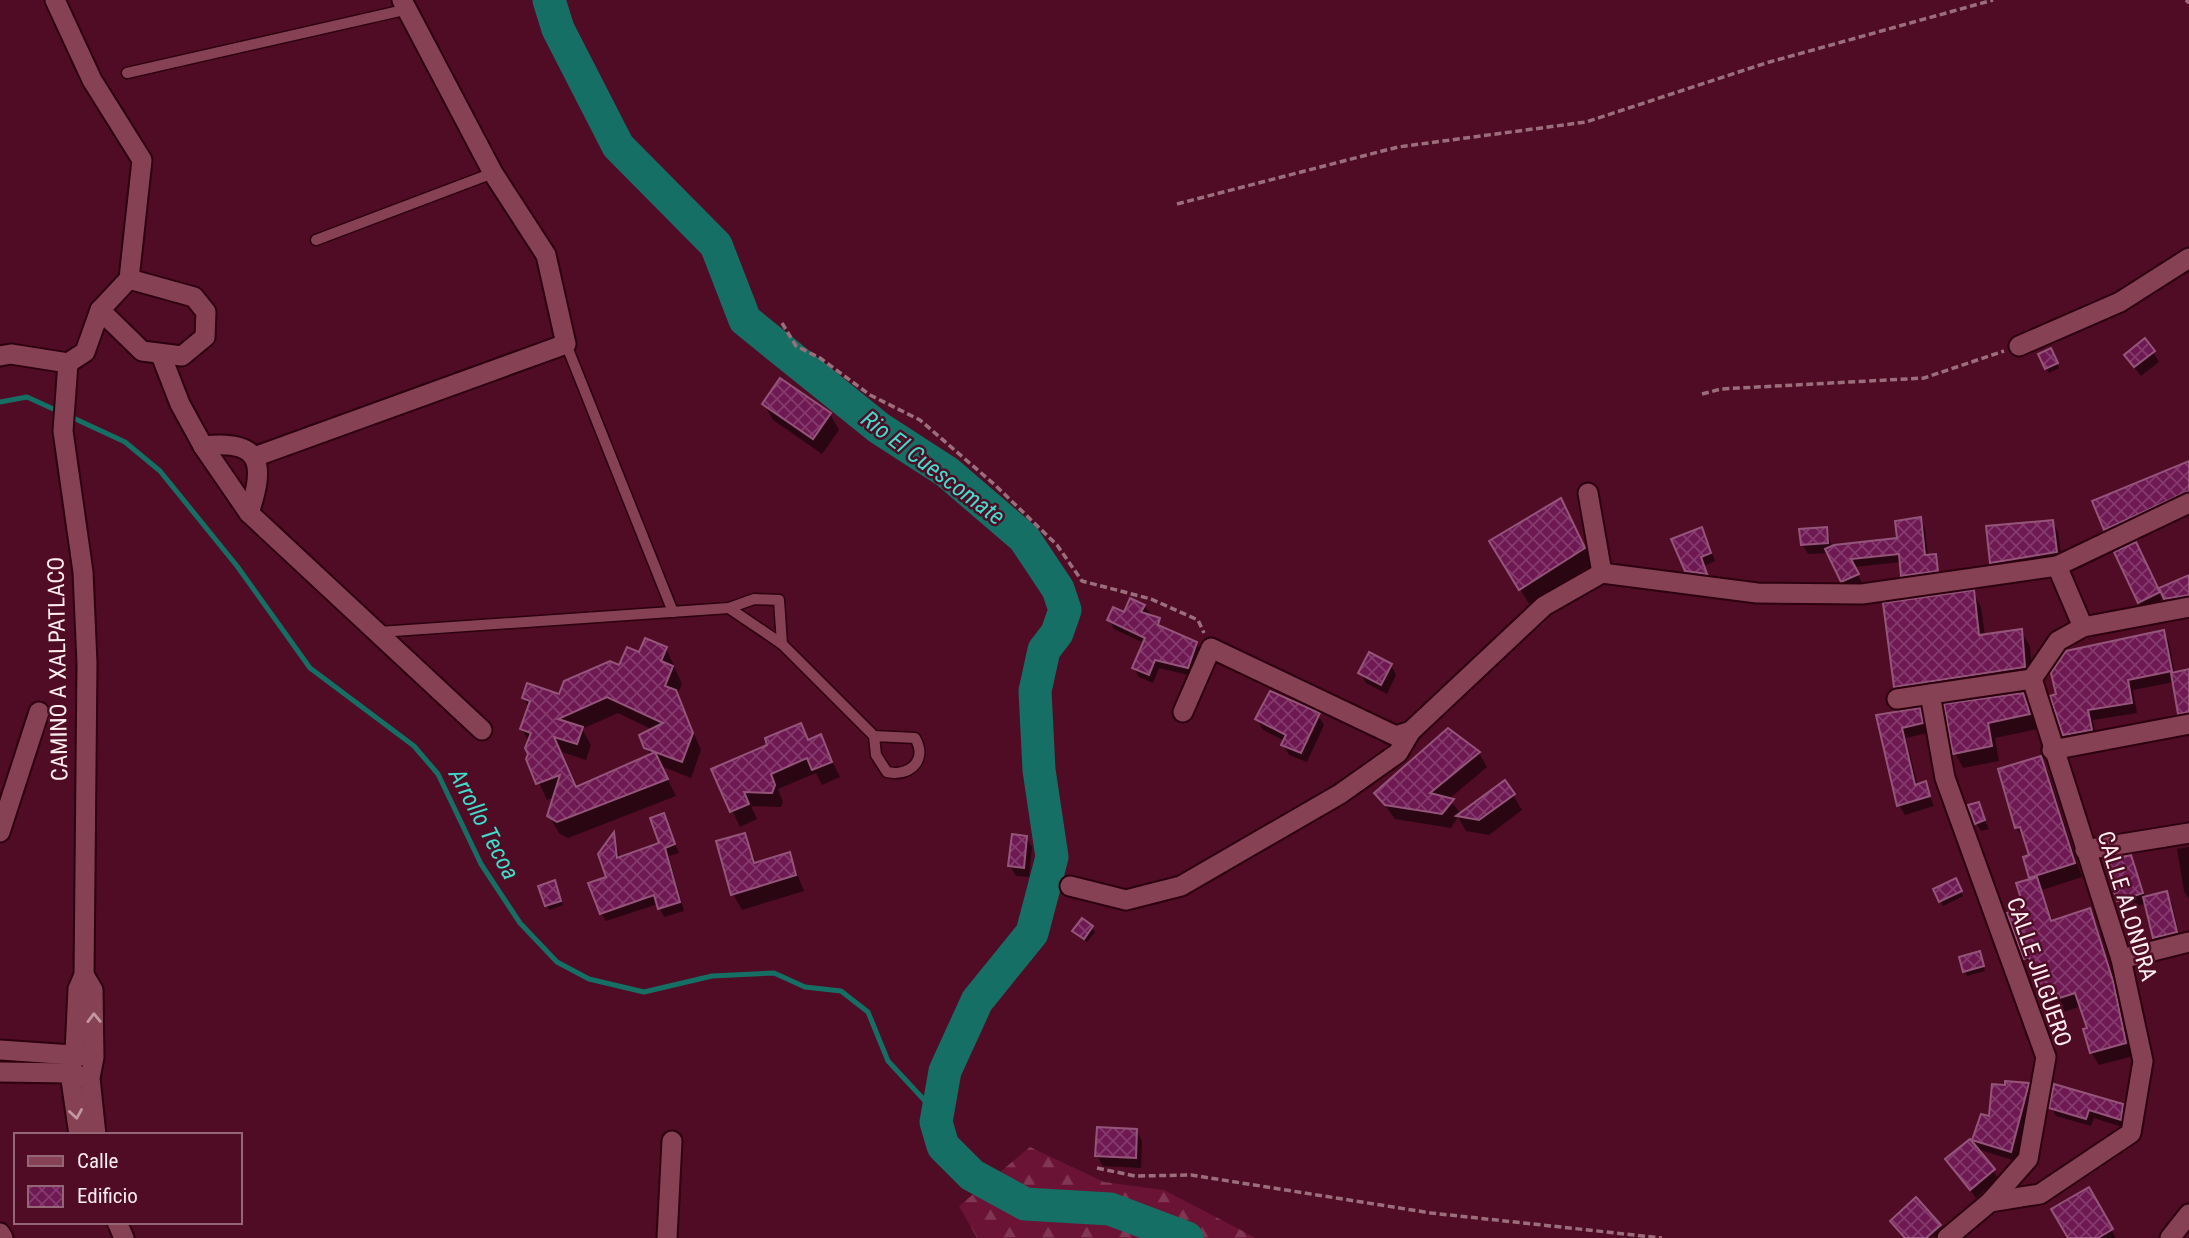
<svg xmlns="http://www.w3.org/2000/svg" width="2189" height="1238" font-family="'Roboto Condensed',sans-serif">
  <defs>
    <pattern id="forest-firs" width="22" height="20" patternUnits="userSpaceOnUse" patternTransform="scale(1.75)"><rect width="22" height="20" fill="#6b1334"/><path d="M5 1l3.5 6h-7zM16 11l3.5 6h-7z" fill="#813652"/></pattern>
    <pattern id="building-cross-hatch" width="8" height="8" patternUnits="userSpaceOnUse" patternTransform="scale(1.75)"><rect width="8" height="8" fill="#6f1953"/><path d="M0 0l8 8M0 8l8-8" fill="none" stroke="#853b6c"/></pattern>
  </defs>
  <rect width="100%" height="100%" fill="#4f0c24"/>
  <!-- forest -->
  <polygon fill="url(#forest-firs)" points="1030,1147 1104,1182 1164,1190 1256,1238 977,1238 959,1206"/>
  <!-- shadow -->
  <g fill="#0007" fill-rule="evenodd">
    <polygon points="2153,352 2159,362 2141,376 2126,356"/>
    <polygon points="2053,354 2059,368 2049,373 2046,368"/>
    <polygon points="764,404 830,414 839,430 822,454 773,420"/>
    <polygon points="2189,461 2189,502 2111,539 2105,529"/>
    <polygon points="1569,515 1593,564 1529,604 1492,542"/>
    <polygon points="1920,519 1925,528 1928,556 1935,556 1942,579 1908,584 1901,562 1854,567 1862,583 1847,589 1829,553 1808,554 1802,544 1826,529 1832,547 1899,540"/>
    <polygon points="2052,521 2058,532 2062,562 1998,573 1992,563"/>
    <polygon points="1706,538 1715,561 1704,566 1710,582 1692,579 1687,570"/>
    <polygon points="2141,554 2162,599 2158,602 2164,603 2145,612 2139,602"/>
    <polygon points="1973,592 1981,607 1985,636 2021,631 2030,646 2033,682 1904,702 1895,687 1885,605"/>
    <polygon points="1144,606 1164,628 1196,643 1201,652 1192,676 1159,668 1153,683 1139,677 1134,668 1144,643 1114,629 1109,620"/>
    <polygon points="2164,632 2169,642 2175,674 2189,671 2189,721 2186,722 2180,712 2174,682 2133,690 2137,713 2093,720 2097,740 2070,745 2052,697"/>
    <path d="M 666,648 L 682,684 L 677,695 L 701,750 L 691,778 L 661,766 L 676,796 L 568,838 L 559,833 L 549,816 L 555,797 L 547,800 L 528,759 L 529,742 L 522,729 L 529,708 L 524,698 L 560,696 L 620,668 L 640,654 ZM 618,713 L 653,730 L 646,747 L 651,756 L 578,788 L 562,752 L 586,760 L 591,745 L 582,729 Z"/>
    <polygon points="1391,665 1396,675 1387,694 1366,683 1360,673"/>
    <polygon points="2023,695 2037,729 1995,738 1999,761 1963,768 1955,753 1946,706"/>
    <polygon points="1919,710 1927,733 1906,738 1918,786 1925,784 1934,806 1905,815 1899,805 1878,717"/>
    <polygon points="1318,715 1324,725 1307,762 1289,755 1283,745 1285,741 1263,730 1257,719"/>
    <polygon points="800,725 810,741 820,737 840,777 822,785 816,773 778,789 783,802 781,807 751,806 757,819 740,827 713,770 770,746"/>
    <polygon points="1448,730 1479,753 1487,767 1449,799 1461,814 1513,795 1522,810 1489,835 1466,831 1458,817 1451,828 1395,819 1376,793"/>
    <polygon points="2041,758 2048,772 2082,877 2042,890 2053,922 2089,910 2096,923 2120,996 2133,1056 2099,1065 2091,1052 2081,1006 2053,1016 2035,971 2025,958 2026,909 2032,880 2031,856 2026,841 2016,828"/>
    <polygon points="1978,804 1989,829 1981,831 1976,823"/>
    <polygon points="663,815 679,853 669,856 684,911 664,917 658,904 606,921 601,913 614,835 620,859 662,845"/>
    <polygon points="744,835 757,864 789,854 804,891 742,910 733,894"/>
    <polygon points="1026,837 1032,847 1029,877 1016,876 1010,866"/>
    <polygon points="2189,847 2189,899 2184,891 2177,849"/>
    <polygon points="2130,857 2146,898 2166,893 2172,903 2181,943 2160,948 2154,938 2146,903 2124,911 2106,862"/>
    <polygon points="1955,880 1963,896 1943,906 1935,890"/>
    <polygon points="556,886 563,905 549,910 547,905"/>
    <polygon points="1092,928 1095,932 1087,942 1075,931"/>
    <polygon points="1981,957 1985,971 1967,976 1965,971"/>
    <polygon points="2028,1085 2033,1094 2016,1161 1980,1150 1974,1140 1990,1119"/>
    <polygon points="2122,1105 2127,1114 2125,1128 2094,1118 2091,1126 2056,1116 2051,1107"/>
    <polygon points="1136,1130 1142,1141 1141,1168 1103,1166 1097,1156"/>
    <polygon points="1947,1160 1993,1170 1998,1179 1976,1198"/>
    <polygon points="2088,1189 2116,1238 2070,1238"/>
    <polygon points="1892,1221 1940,1226 1945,1236 1904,1238"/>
  </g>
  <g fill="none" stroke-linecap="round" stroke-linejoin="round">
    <!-- stream -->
    <g stroke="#166f65" stroke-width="5">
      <polyline points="0,402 27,397 60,412"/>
      <polyline points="69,416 125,442 160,471 237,566 310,668 414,746 438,774 481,864 520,923 557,962 589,979 644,992 712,976 774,973 805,987 841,991 868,1012 888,1061 927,1103 936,1122"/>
    </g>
    <!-- river -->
    <polyline stroke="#166f65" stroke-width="33" points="549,0 558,29 618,146 716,245 745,320 879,428 947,472 1024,538 1058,589 1065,610 1057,633 1044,650 1035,691 1039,770 1052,857 1032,933 977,1001 945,1071 936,1122 943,1146 972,1175 1025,1204 1110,1209 1187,1238"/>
  </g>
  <!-- building -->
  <g fill="url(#building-cross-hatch)" stroke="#95557b" stroke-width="2">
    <polygon points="2145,338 2155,351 2134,367 2124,355"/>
    <polygon points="2051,348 2058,363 2045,369 2038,354"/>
    <polygon points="780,378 831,413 813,439 762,404"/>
    <polygon points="2189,461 2189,491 2104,530 2092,501"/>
    <polygon points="1561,498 1585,548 1519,590 1489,541"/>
    <polygon points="1921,517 1925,555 1936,554 1938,571 1901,576 1899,554 1851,559 1859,574 1841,582 1825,549 1834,545 1897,538 1895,521"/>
    <polygon points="2053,520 2057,552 1990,563 1986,526"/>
    <polygon points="1702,527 1711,553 1701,557 1707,574 1685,571 1671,539"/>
    <polygon points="1827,527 1828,543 1801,545 1799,529"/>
    <polygon points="2136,542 2160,592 2138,603 2114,552"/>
    <polygon points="2189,575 2189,595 2164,599 2159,588"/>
    <polygon points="1974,590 1979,635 2022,629 2025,667 1894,687 1883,603"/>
    <polygon points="1130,598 1145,605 1141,612 1160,618 1158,625 1197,642 1188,668 1155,660 1149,675 1132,668 1145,638 1107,620 1113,607 1124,612"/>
    <polygon points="2164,630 2172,671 2128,680 2132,703 2088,710 2092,730 2063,735 2050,696 2056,694 2051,673 2066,651"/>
    <polygon points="645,638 667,647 661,661 673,666 665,686 676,690 693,733 682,762 644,748 639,735 663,723 607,697 558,719 583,727 577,744 554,737 576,787 655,752 668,779 557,822 547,816 560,775 536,784 526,759 528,754 525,748 531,733 520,729 530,701 522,698 527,683 559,694 564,681 610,661 619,665 627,647 639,652"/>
    <polygon points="1369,652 1392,664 1381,685 1358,673"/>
    <polygon points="2189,669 2189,712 2178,714 2171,673"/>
    <polygon points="1270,691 1320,713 1301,753 1281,745 1286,735 1255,719"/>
    <polygon points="2023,693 2030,714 1988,723 1992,746 1953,754 1944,704"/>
    <polygon points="1920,708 1923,723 1902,728 1915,785 1926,781 1930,796 1897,806 1876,715"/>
    <polygon points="801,723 808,740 821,734 832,762 812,770 807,758 771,774 775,785 772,793 744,792 749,804 730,812 711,769 767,745 765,738"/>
    <polygon points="1448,728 1480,752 1430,793 1454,799 1442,814 1385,805 1374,793"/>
    <polygon points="2041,756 2075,863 2029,878 2023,857 2029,855 2020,827 2015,828 1998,769"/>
    <polygon points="1505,780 1515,794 1479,820 1456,816"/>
    <polygon points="1979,802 1985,820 1975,824 1968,805"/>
    <polygon points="664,813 675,844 665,848 680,902 658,909 654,895 600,914 588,883 606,877 598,854 614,832 617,858 659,843 650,818"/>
    <polygon points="745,833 754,863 790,852 796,875 731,895 716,841"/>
    <polygon points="1012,834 1027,836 1024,868 1008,866"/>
    <polygon points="2131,855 2143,893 2117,901 2104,861"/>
    <polygon points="2037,877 2051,921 2090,908 2113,981 2126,1043 2090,1053 2083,1029 2087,1028 2075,993 2044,1003 2029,957 2024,959 2007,913 2024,908 2016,883"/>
    <polygon points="1956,878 1962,891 1939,902 1933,889"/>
    <polygon points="555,880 561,901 545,906 538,886"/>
    <polygon points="2167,891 2177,932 2153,938 2143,897"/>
    <polygon points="1082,918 1093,926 1084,939 1072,931"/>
    <polygon points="1980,951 1984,966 1963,972 1959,957"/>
    <polygon points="2005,1081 2029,1083 2011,1152 1972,1140 1981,1114 1989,1116 1992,1084 2005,1085"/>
    <polygon points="2054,1084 2123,1104 2121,1120 2089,1110 2086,1119 2049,1108"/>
    <polygon points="1097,1127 1137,1129 1136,1158 1095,1156"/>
    <polygon points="1970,1139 1995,1169 1970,1190 1945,1159"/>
    <polygon points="2089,1187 2113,1229 2098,1238 2068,1238 2051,1209"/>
    <polygon points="1916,1197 1941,1225 1926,1238 1905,1238 1890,1221"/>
  </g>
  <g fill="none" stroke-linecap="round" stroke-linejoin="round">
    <defs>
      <g id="service">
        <polyline points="127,73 404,10"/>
        <polyline points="316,240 493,173"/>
        <polyline points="566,344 673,612"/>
        <polyline points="729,608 782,644"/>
        <path d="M 379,632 L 729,608 L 754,599 L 779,600 L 782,644 L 874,736 L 876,755 L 887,772 C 910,777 928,760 915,738 L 874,736"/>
      </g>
      <g id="minor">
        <polyline points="55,0 92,80 142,160 129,279 100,310 85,352 68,363"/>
        <polyline points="100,310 142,351 182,356 205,337 206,312 194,297 129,279"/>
        <polyline points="2019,346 2120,302 2189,258"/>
        <polyline points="161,355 180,404 203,446 249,513 482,730"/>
        <polyline points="0,356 11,354 68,363"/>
        <polyline points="68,363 63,431 83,572 87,663 84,975 78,989 75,1053 70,1073 79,1135"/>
        <path d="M 203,446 C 261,439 266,463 249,513"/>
        <polyline points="254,457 566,344 546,255 493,173 402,0"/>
        <polyline points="1588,493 1602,573"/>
        <polyline points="2057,566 2083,627"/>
        <polyline points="2032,679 2058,641 2083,627 2189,607"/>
        <polyline points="1930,694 1945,778 2046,1057 2028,1159 1990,1202 1947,1238"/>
        <polyline points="1897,699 2032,679"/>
        <polyline points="1183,712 1211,648 1396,736 1411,731"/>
        <polyline points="2052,750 2189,724"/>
        <polyline points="0,832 39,712"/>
        <polyline points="2085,850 2189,833"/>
        <polyline points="1070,886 1126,900 1181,886 1340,794 1398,753 1411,731 1544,606 1602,573 1757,593 1862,594 2057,566 2189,503"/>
        <polyline points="2121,959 2189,942"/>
        <polyline points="84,975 93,990 94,1057 90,1078 96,1135"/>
        <polyline points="0,1050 87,1056"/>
        <polyline points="0,1072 70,1073 83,1077"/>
        <polyline points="1990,1202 2040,1194 2131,1133 2143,1061 2121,959 2032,679"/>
        <polyline points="117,1222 124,1238"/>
        <polyline points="0,1233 3,1238"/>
        <polyline points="667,1238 672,1141"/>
        <polyline points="2170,1238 2189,1214"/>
      </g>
    </defs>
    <!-- service casing -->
    <use href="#service" stroke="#2c000f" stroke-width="13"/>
    <!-- minor casing -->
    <use href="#minor" stroke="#2c000f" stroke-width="23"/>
    <!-- path -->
    <g stroke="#9b6e7c" stroke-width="3.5" stroke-dasharray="7 3.5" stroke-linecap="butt">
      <polyline points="2186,0 2189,3"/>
      <polyline points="1177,204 1398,147 1586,122 1766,63 1993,0"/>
      <polyline points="782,323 796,346 820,358 870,395 920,420 995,485 1057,545 1082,581 1151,599 1198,620 1204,633"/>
      <polyline points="1702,394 1721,389 1924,378 2004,351"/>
      <polyline points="1097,1168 1135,1176 1191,1175 1431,1213 1662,1238"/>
    </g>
    <!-- service -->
    <use href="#service" stroke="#874154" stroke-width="10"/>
    <!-- minor -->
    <use href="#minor" stroke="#874154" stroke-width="19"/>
  </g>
  <!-- one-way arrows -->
  <defs><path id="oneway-chevron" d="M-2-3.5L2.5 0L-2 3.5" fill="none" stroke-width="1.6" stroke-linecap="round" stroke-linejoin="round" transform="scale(1.75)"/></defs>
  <g stroke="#c397a2">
    <use href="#oneway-chevron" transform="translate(94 1018) rotate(-91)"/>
    <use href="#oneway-chevron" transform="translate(76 1114) rotate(81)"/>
  </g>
  <g text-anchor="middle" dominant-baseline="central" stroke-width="5" stroke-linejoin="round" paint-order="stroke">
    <!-- street labels -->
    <g font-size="23" fill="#ffedf0" stroke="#4f0c24">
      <text transform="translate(58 669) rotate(-91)">CAMINO A XALPATLACO</text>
      <text transform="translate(2127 906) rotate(73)">CALLE ALONDRA</text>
      <text transform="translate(2039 972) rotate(71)">CALLE JILGUERO</text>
    </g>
    <!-- water labels -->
    <g font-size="24" font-style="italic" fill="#3edecd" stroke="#4f0c24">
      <text transform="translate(933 468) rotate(37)">Rio El Cuescomate</text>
      <text transform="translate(484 824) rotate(62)">Arrollo Tecoa</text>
    </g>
  </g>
  <!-- legend -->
  <rect x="14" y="1133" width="228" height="91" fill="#4f0c24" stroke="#956676" stroke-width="2"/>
  <rect x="28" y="1156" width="35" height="10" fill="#874154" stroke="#956676" stroke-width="2"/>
  <text x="77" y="1168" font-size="21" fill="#ffedf0">Calle</text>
  <rect x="28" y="1186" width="35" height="21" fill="url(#building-cross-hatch)" stroke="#956676" stroke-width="2"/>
  <text x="77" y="1203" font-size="21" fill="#ffedf0">Edificio</text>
</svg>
